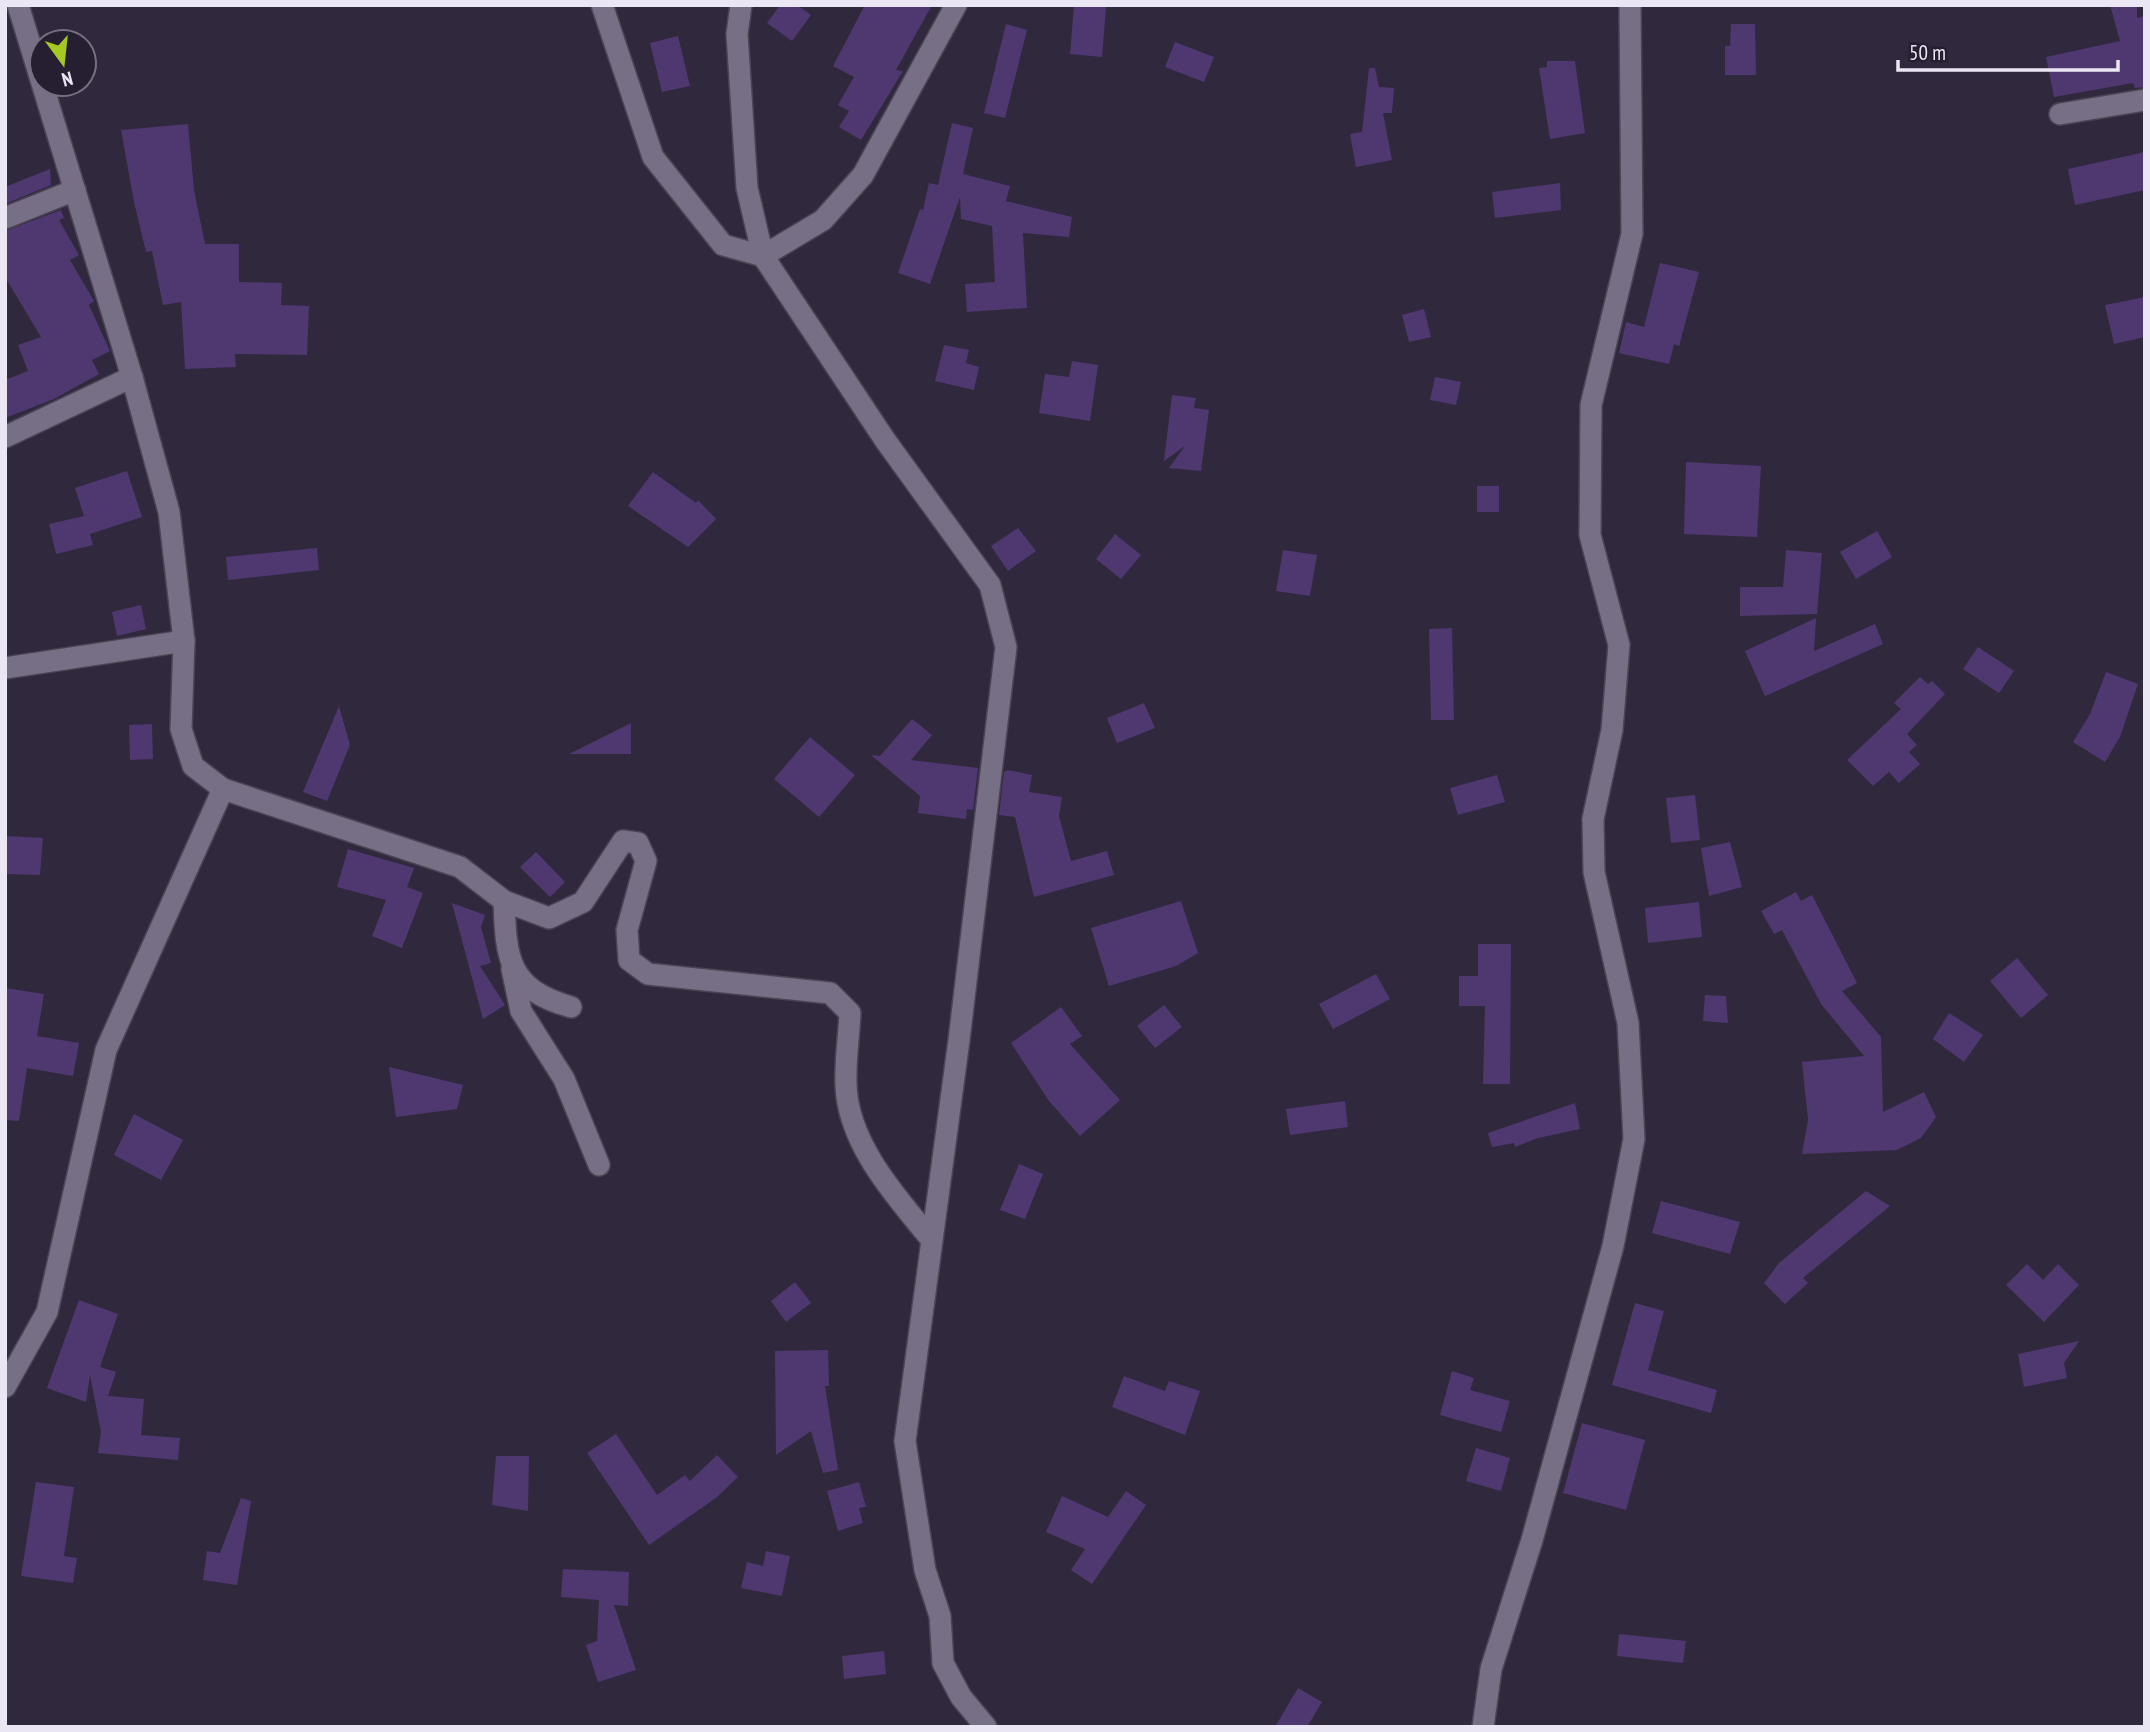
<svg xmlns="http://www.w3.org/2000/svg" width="2150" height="1732" font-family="'PT Sans Narrow',sans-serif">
  <rect width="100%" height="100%" fill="#30293d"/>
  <!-- building -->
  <g fill="#4f3770">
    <polygon points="780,5 797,5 811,15 792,41 767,23"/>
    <polygon points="865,5 932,5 896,70 903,71 861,140 839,127 849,111 838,105 854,77 833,66"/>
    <polygon points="1074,5 1106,7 1102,57 1070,54"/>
    <polygon points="2110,5 2137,5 2137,18 2145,16 2145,87 2135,88 2133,83 2054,97 2046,57 2120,41"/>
    <polygon points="1006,24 1027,30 1005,118 984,113"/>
    <polygon points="1731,24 1755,24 1756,75 1725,75 1725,46 1730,46"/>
    <polygon points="678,36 690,86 662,92 650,43"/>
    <polygon points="1175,42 1214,57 1204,82 1165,67"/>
    <polygon points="1547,61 1575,61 1585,133 1550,139 1539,68 1547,67"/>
    <polygon points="1369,68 1375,68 1379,87 1394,88 1392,113 1383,113 1392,160 1356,167 1350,134 1362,132"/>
    <polygon points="952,123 973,128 963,174 1010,186 1006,201 1072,217 1069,237 1023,233 1027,308 967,312 965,284 995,282 992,226 961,219 960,197 930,284 898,273 920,209 923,210 929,183 938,185"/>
    <polygon points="188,124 194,190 205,244 239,244 239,282 282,283 281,305 309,306 307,355 235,354 236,367 185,369 181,302 163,305 152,251 146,252 134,202 121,130"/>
    <polygon points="2145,152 2145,190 2075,205 2068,169"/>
    <polygon points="50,169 51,185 5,204 5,187"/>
    <polygon points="1560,183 1561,210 1495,218 1492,192"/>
    <polygon points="61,210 64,218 59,220 79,255 70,260 94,301 89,305 110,351 92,360 99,374 54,399 5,418 5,380 28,371 18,345 41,337 5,277 5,231"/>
    <polygon points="1660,263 1699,272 1679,346 1674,344 1669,364 1619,353 1626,322 1644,327"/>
    <polygon points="2145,297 2145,337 2114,344 2105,305"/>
    <polygon points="1424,309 1431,337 1409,342 1402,315"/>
    <polygon points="944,345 969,350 966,363 979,367 974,390 935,381"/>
    <polygon points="1072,361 1098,365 1090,421 1039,413 1045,374 1069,377"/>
    <polygon points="1435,377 1461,382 1456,405 1430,400"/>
    <polygon points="1172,395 1196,398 1194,408 1209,410 1201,471 1169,468 1185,446 1164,461"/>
    <polygon points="1686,462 1761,466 1757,537 1684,534"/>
    <polygon points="127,471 142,517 90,534 93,545 56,554 49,524 84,516 75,488"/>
    <polygon points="653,472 696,503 698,500 716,519 688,547 628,506"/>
    <rect x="1477" y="486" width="22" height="26"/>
    <polygon points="1018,528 1036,551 1008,571 991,546"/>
    <polygon points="1877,531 1892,557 1856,579 1840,552"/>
    <polygon points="1115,534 1141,555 1121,579 1096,559"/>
    <polygon points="317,548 319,570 228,580 226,557"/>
    <polygon points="1283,550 1317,555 1310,596 1276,591"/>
    <polygon points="1786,550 1822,553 1817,614 1740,616 1740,587 1783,587"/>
    <polygon points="141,605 146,629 117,636 112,612"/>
    <polygon points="1816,618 1814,651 1875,624 1883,644 1765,696 1745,651"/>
    <polygon points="1452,628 1454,720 1431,720 1429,629"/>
    <polygon points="1978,647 2014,671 1999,693 1963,669"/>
    <polygon points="2106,672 2138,684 2120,737 2105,762 2073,742 2090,714"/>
    <polygon points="1920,677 1928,684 1932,681 1945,694 1907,734 1917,745 1909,752 1920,764 1899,783 1889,772 1873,786 1847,760 1901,709 1894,703"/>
    <polygon points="1144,703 1155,728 1117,743 1107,718"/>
    <polygon points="339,706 350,745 327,801 303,792"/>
    <polygon points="912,719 932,735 911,760 978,768 973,810 967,809 966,819 918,813 920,796 871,755 880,756"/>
    <polygon points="631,723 631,754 569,754"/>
    <polygon points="152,724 153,759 130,760 129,725"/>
    <polygon points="810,737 855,775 819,817 774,779"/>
    <polygon points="1008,770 1032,775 1029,792 1062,797 1059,816 1071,861 1107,851 1114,875 1034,897 1015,817 999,815 1004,772"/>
    <polygon points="1497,775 1505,802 1458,815 1450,788"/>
    <polygon points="1695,795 1700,840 1671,843 1666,798"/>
    <polygon points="5,836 43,838 40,875 5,874"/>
    <polygon points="1730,842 1742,887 1709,896 1701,848"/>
    <polygon points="348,849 414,868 407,887 423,893 402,948 372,936 386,900 337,887"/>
    <polygon points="536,852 565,882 550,897 520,867"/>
    <polygon points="1796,892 1801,901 1812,895 1857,983 1842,991 1881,1037 1883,1112 1924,1092 1936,1117 1921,1138 1897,1150 1802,1154 1808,1120 1802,1062 1864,1056 1821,1004 1782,930 1774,934 1761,911"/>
    <polygon points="1181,901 1198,953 1176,966 1109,986 1091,928"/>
    <polygon points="1699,902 1702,937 1648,943 1645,908"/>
    <polygon points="452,903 485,915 481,927 491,963 480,966 505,1005 483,1019"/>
    <polygon points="1478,944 1511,944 1510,1084 1483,1084 1485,1006 1459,1006 1459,976 1478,976"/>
    <polygon points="2017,958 2048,995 2021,1018 1990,981"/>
    <polygon points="1376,974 1390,999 1333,1029 1319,1004"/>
    <polygon points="5,988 44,994 37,1036 79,1043 73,1076 27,1068 19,1121 5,1120"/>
    <polygon points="1705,995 1726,996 1728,1023 1703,1021"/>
    <polygon points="1164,1005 1182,1027 1155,1048 1137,1026"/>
    <polygon points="1061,1007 1082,1036 1070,1044 1120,1100 1080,1136 1049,1101 1011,1043"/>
    <polygon points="1949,1013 1983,1035 1964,1062 1933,1039"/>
    <polygon points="389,1067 463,1085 457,1109 396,1117"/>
    <polygon points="1345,1101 1348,1127 1290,1135 1286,1109"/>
    <polygon points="1575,1103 1580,1129 1538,1138 1515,1147 1514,1143 1492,1147 1488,1133"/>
    <polygon points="134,1114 183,1140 161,1180 114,1155"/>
    <polygon points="1019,1164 1043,1174 1025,1219 1000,1210"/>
    <polygon points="1866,1191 1890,1206 1803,1278 1808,1283 1785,1304 1764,1283 1779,1263"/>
    <polygon points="1661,1201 1740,1222 1730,1254 1652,1233"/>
    <polygon points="2027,1264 2043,1280 2058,1264 2079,1285 2044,1322 2006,1285"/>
    <polygon points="795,1282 811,1303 786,1322 771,1301"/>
    <polygon points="79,1300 118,1314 100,1367 116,1372 108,1396 144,1399 141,1435 180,1438 178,1460 98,1453 101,1432 90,1375 86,1402 47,1388"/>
    <polygon points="1635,1303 1664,1311 1648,1370 1717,1390 1711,1413 1612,1385"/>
    <polygon points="2079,1341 2064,1363 2067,1378 2024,1387 2018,1354"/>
    <polygon points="828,1350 829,1386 825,1386 838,1470 823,1473 811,1431 776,1455 775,1351"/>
    <polygon points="1452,1371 1474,1378 1470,1390 1510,1401 1501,1432 1440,1415"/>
    <polygon points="1124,1376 1165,1391 1169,1381 1200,1391 1185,1435 1112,1407"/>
    <polygon points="1582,1423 1645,1440 1626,1510 1563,1493"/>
    <polygon points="616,1434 657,1495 685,1475 690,1481 717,1455 738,1477 717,1497 649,1545 587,1453"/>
    <polygon points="1476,1448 1510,1458 1501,1491 1466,1481"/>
    <polygon points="496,1456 529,1456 528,1511 492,1505"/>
    <polygon points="36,1482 74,1487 64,1556 77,1558 73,1583 21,1576"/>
    <polygon points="859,1482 866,1507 859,1508 863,1523 838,1531 827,1491"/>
    <polygon points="1126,1491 1146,1505 1092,1584 1071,1570 1085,1549 1046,1532 1062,1496 1108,1517"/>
    <polygon points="241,1498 251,1501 237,1585 203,1580 207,1551 220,1553"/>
    <polygon points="766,1551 790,1556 782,1596 741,1588 747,1562 763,1566"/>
    <polygon points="563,1569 629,1572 628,1606 614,1605 636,1670 598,1682 586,1645 597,1641 599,1600 561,1597"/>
    <polygon points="1619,1634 1686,1641 1683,1663 1617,1656"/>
    <polygon points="884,1651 886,1674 844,1679 842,1656"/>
    <polygon points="1298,1688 1322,1702 1307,1727 1275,1727"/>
  </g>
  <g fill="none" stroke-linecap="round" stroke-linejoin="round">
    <defs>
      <g id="minor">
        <polyline points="602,5 653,157 723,245 763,256 823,220 863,175 956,5"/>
        <polyline points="741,5 737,34 747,188 763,256 885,440 990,585 1006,647 959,1040 905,1441 925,1570 940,1616 943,1663 961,1697 986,1727"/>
        <polyline points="2060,114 2145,100"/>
        <polyline points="5,218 75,190"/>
        <polyline points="5,437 132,377"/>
        <polyline points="5,668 184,641"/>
        <path d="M 223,789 L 460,867 L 504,901 L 549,918 L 583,902 L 623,841 L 638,843 L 646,861 L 627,930 L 629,960 L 648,974 L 830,993 L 850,1013 C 849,1036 845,1060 846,1084 C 847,1142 895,1196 931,1239"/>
        <path d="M 504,901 C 506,959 508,989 571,1007"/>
        <polyline points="512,969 521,1011 564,1079 599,1165"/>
        <polyline points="5,1387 47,1312 106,1050 223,789 193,766 181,729 184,641 169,512 132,377 18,5"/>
        <polyline points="1483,1727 1491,1669 1532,1540 1613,1246 1634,1139 1628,1023 1594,872 1593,819 1612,730 1619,645 1590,535 1591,405 1632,234 1630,5"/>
      </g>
    </defs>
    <!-- minor casing -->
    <use href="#minor" stroke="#4b4455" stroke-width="24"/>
    <!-- minor -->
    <use href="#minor" stroke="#776f86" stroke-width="21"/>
  </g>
  <!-- border -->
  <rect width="2150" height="1732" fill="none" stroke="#ebe6f3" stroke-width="14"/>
  <!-- north arrow -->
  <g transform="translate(63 63) rotate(165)"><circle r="33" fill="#261f32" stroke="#756f7f" stroke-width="2"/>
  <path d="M0-5L12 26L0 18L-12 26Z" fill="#a5c822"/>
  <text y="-10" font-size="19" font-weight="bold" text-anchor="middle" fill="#ebe6f3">N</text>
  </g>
  <!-- scale -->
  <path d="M1898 60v10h220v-10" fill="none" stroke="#ebe6f3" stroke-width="3.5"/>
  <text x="1909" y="60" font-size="21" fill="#ebe6f3" stroke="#261f32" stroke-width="5" paint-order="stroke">50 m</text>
</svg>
